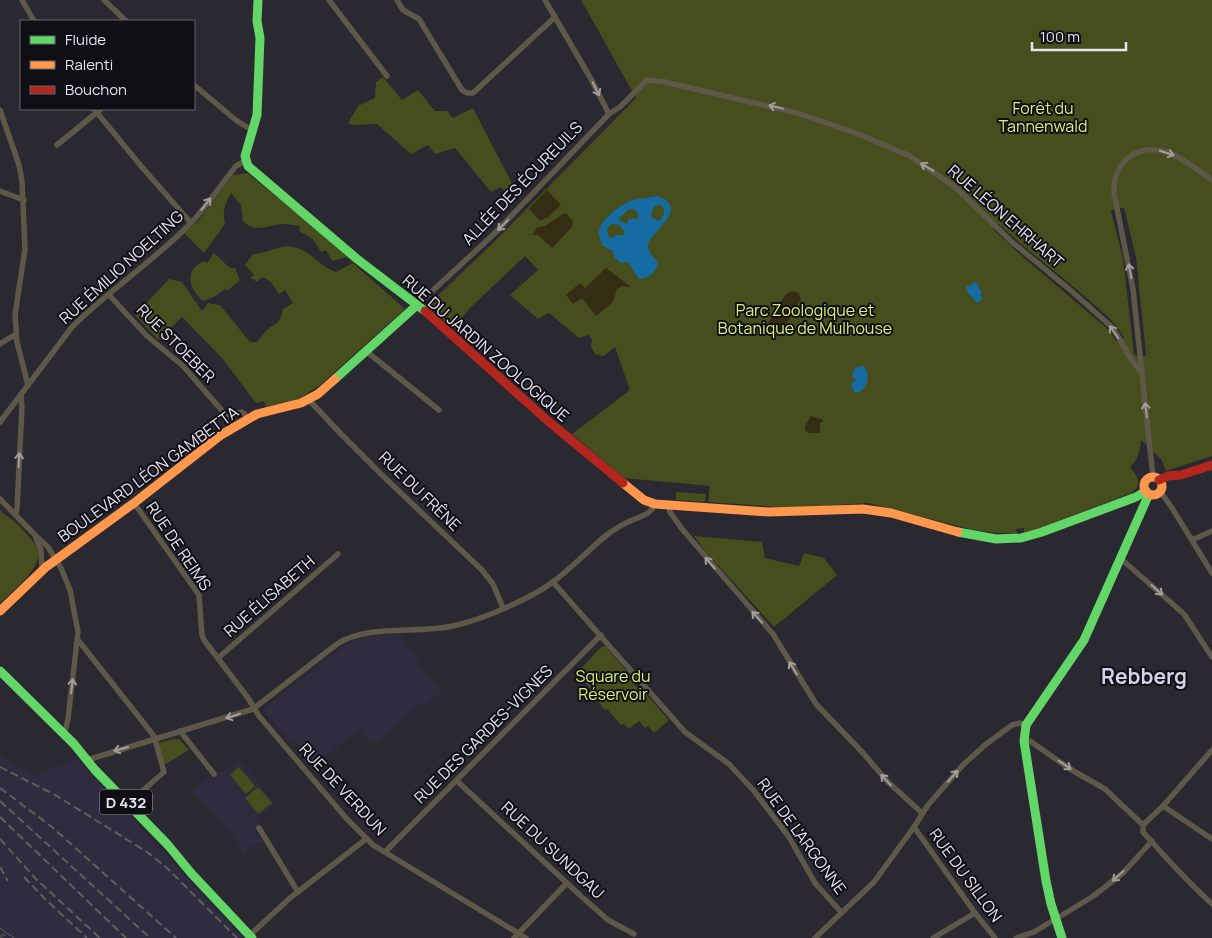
<svg xmlns="http://www.w3.org/2000/svg" width="1212" height="938" font-family="Manrope,sans-serif">
  <rect width="100%" height="100%" fill="#2a2830"/>
  <!-- built -->
  <g fill="#2f2c40">
    <polygon points="400,634 422,668 442,691 426,705 422,702 373,745 359,730 315,765 294,740 291,737 288,739 264,711 264,708 348,643 366,636"/>
    <polygon points="0,756 36,776 76,758 243,938 0,938"/>
    <polygon points="238,759 275,804 256,819 262,827 256,831 262,841 243,853 233,836 192,792 217,772 220,774"/>
  </g>
  <!-- green -->
  <g fill="#464e1d" fill-rule="evenodd">
    <path d="M 581,0 L 1212,0 L 1212,456 L 1166,471 L 1161,459 L 1141,440 C 1140,451 1138,460 1130,467 C 1138,476 1143,485 1131,493 L 1034,530 L 1024,532 L 1024,528 L 1016,529 L 1017,533 C 1002,534 988,532 974,530 L 868,503 L 790,508 L 708,502 L 710,486 L 624,478 L 572,434 L 630,390 L 615,347 L 604,356 L 595,354 L 591,347 L 592,339 L 589,335 L 579,338 L 549,313 L 538,319 L 510,295 L 538,270 L 525,256 L 471,307 L 452,329 L 429,306 L 430,303 L 491,245 L 636,98 ZM 1117,208 L 1124,208 L 1136,257 L 1146,355 L 1140,358 L 1134,354 L 1123,258 L 1111,211 ZM 999,224 C 1028,252 1061,275 1090,301 C 1103,313 1116,322 1124,338 L 1120,341 L 1116,341 L 1110,331 L 1022,256 L 994,230 L 995,226 Z"/>
    <polygon points="383,77 402,100 418,90 435,111 447,111 453,118 473,108 517,193 509,196 501,187 491,192 455,148 435,154 428,145 411,154 377,124 352,125 348,123 358,106 375,98 376,82"/>
    <path d="M 247,173 L 302,217 L 347,257 L 332,261 L 326,250 L 321,252 L 313,239 L 299,231 L 300,226 C 294,225 288,224 283,224 C 268,225 255,234 243,221 L 241,205 L 231,193 C 225,203 222,213 225,224 L 204,253 L 184,233 L 197,222 L 233,175 Z"/>
    <path d="M 288,246 C 312,249 316,265 336,272 L 353,263 L 404,308 L 404,310 L 320,385 L 297,400 L 266,407 L 264,401 L 256,403 L 222,358 L 182,317 L 158,340 L 135,315 L 169,279 L 182,282 L 202,311 L 208,303 L 220,305 L 250,342 L 257,342 C 260,339 262,335 265,332 C 276,321 279,327 283,309 L 293,303 L 285,290 L 279,294 L 271,282 L 263,277 L 256,282 L 254,279 L 250,279 L 254,275 L 245,265 L 253,254 C 265,254 276,247 288,246 Z"/>
    <path d="M 214,253 L 230,268 L 235,268 L 240,280 L 227,291 L 225,289 L 214,297 L 203,301 C 189,288 183,271 204,261 L 207,263 Z"/>
    <polygon points="676,492 706,494 705,502 676,500"/>
    <path d="M 0,510 C 5,516 10,517 15,522 C 21,528 34,541 37,548 C 46,566 11,592 0,603 Z"/>
    <polygon points="694,536 762,542 765,558 799,566 804,553 824,558 837,575 774,627 706,552"/>
    <polygon points="605,646 635,681 634,684 637,687 640,687 669,720 654,733 648,726 645,728 639,721 629,729 624,724 621,725 607,709 605,710 599,703 601,701 577,673 600,648"/>
    <polygon points="174,739 179,739 189,750 164,765 158,743"/>
    <polygon points="239,767 255,786 246,794 230,775"/>
    <polygon points="258,787 272,803 258,814 245,798"/>
  </g>
  <!-- sand -->
  <g fill="#352d13">
    <polygon points="547,190 561,205 548,217 540,221 529,209"/>
    <polygon points="564,213 567,214 573,221 572,227 552,248 538,235 533,235 537,227 545,226"/>
    <polygon points="606,268 631,287 622,286 617,289 613,302 596,316 582,298 573,304 566,295 580,283 585,288"/>
    <path d="M 792,291 L 799,293 L 801,300 C 792,312 787,326 778,337 L 767,325 L 786,294 Z"/>
    <polygon points="811,416 823,420 823,422 820,422 820,433 810,433 805,431 805,426"/>
  </g>
  <!-- water -->
  <g fill="#146ca2" fill-rule="evenodd">
    <path d="M 657,196 C 693,208 647,234 648,246 C 648,253 655,258 658,263 C 656,272 648,279 639,279 L 628,262 L 621,263 L 614,257 L 613,251 L 603,246 C 601,241 598,237 599,231 C 602,218 621,204 633,200 C 641,198 649,198 657,196 ZM 657,205 L 660,205 L 664,208 L 664,214 L 659,221 L 652,218 L 651,215 L 654,207 ZM 629,209 L 634,209 L 638,214 L 639,219 L 633,218 L 628,220 L 627,224 L 620,221 L 619,218 ZM 614,224 L 619,225 L 625,232 L 624,235 L 616,235 L 612,238 L 608,236 L 607,229 L 610,225 Z"/>
    <polygon points="976,282 982,293 980,295 983,298 977,303 968,293 966,287"/>
    <path d="M 862,366 L 865,367 C 870,377 868,389 857,393 C 853,392 852,387 851,383 L 857,380 L 852,377 L 854,370 L 857,367 Z"/>
  </g>
  <g fill="none" stroke-linecap="round" stroke-linejoin="round">
    <!-- secondary-tunnel -->
    <polyline stroke="#46444d" stroke-width="9" stroke-dasharray="9 4.5" stroke-linecap="butt" points="0,935 2,938"/>
    <!-- street -->
    <g stroke="#5e5849" stroke-width="5.5">
      <polyline points="22,0 34,21"/>
      <polyline points="104,0 126,21"/>
      <polyline points="329,0 387,76"/>
      <polyline points="397,0 403,10 419,19 462,90 467,93 473,93 555,17"/>
      <polyline points="545,0 591,79 609,114"/>
      <polyline points="194,85 237,121 252,130"/>
      <polyline points="94,109 141,166 191,223"/>
      <polyline points="0,110 19,165 22,181 25,249 15,315 17,342 28,385"/>
      <polyline points="57,145 101,109"/>
      <polyline points="0,191 24,200"/>
      <polyline points="109,295 147,336 183,366 225,414 229,415 242,412 249,418"/>
      <polyline points="416,306 494,234 609,114 620,107 647,80 665,82 797,113 856,133 910,156 955,187 1012,242 1068,288 1113,328 1131,359 1141,372"/>
      <polyline points="0,344 16,334"/>
      <polyline points="366,351 439,410"/>
      <polyline points="309,400 341,434 384,477 482,570 493,584 503,608"/>
      <path d="M 0,422 L 72,327 C 109,290 154,261 191,223 C 207,206 221,185 236,166 L 245,161"/>
      <path d="M 1153,477 L 1133,289 L 1114,193 C 1114,178 1117,167 1128,158 C 1158,135 1188,164 1212,180"/>
      <polyline points="1160,491 1172,508 1212,573"/>
      <polyline points="0,499 36,536 48,547 61,568 70,590 78,632 68,719 66,728 63,733"/>
      <polyline points="134,503 199,595 202,635 204,640 248,698 259,716 346,818 373,845 526,938"/>
      <polyline points="669,505 670,512 682,529 773,634 816,704 863,753 887,781 922,813"/>
      <polyline points="15,515 17,509 22,407 21,394"/>
      <polyline points="36,538 41,550 42,570"/>
      <polyline points="1192,540 1212,531"/>
      <polyline points="1120,558 1184,614 1212,657"/>
      <polyline points="553,582 685,732 729,764 754,791 789,837 815,883 841,912"/>
      <polyline points="78,640 154,736 164,772 127,804"/>
      <polyline points="218,658 338,554"/>
      <polyline points="180,731 214,774"/>
      <path d="M 1024,741 L 1030,741 L 1070,769 L 1105,789 L 1143,825 L 1143,832 C 1165,857 1187,881 1212,904"/>
      <path d="M 87,760 L 253,709 L 337,644 C 368,624 417,634 453,626 C 481,620 531,599 554,581 C 573,567 589,549 608,534 C 614,530 621,525 628,522 C 638,517 650,516 655,504"/>
      <polyline points="457,781 582,897 608,920 634,934"/>
      <polyline points="1163,806 1212,839"/>
      <polyline points="1143,825 1163,806 1212,750"/>
      <polyline points="914,827 975,913 995,938"/>
      <polyline points="259,828 298,892"/>
      <polyline points="385,852 601,635"/>
      <polyline points="250,935 290,898 366,839"/>
      <polyline points="514,938 567,883"/>
      <polyline points="815,938 874,882 914,827 928,805 963,765 985,745 1012,725 1020,723 1026,725"/>
      <polyline points="933,938 975,913"/>
      <polyline points="1016,938 1034,932 1092,897 1123,873 1152,841"/>
    </g>
    <!-- fast -->
    <g stroke="#63d668" stroke-width="9">
      <polyline points="258,0 257,21 260,38 257,115 245,156 248,166 357,259 425,311"/>
      <polyline points="335,379 416,306"/>
      <polyline points="958,532 996,539 1021,538 1042,532 1136,497 1146,491"/>
      <polyline points="0,671 74,744 95,770 168,845 191,873 252,938"/>
      <polyline points="1062,938 1051,904 1046,881 1024,741 1026,725 1084,640 1149,494"/>
    </g>
    <!-- slow -->
    <g stroke="#ff974d" stroke-width="9">
      <circle cx="1153" cy="486" r="9"/>
      <polyline points="623,483 644,500 655,504 769,512 863,509 891,513 958,532"/>
      <polyline points="0,611 46,567 134,503 221,435 257,414 301,403 318,394 335,379"/>
    </g>
    <!-- jam -->
    <g stroke="#b3261e" stroke-width="9">
      <polyline points="425,311 548,421 623,483"/>
      <polyline points="1159,480 1168,476 1181,475 1212,465"/>
    </g>
    <!-- tram -->
    <polyline stroke="#625f59" stroke-width="1" points="0,928 14,938"/>
    <!-- rail -->
    <g stroke="#625f59" stroke-width="2" stroke-dasharray="8 4" stroke-linecap="butt">
      <polyline points="0,767 57,796 147,852 167,868 237,938"/>
      <polyline points="0,788 52,827 176,938"/>
      <polyline points="0,801 150,938"/>
      <polyline points="0,817 126,938"/>
      <polyline points="0,839 36,879 100,938"/>
      <polyline points="0,867 8,881"/>
      <polyline points="24,877 46,900 87,938"/>
    </g>
  </g>
  <!-- one-way arrows -->
  <defs><path id="oneway-shaft" d="M-6 0H5M1.5-3L5.5 0L1.5 3" fill="none" stroke-width="1.6" stroke-linecap="round" stroke-linejoin="round" transform="scale(1.25)"/></defs>
  <g stroke="#a29e9c">
    <use href="#oneway-shaft" transform="translate(596 89) rotate(64)"/>
    <use href="#oneway-shaft" transform="translate(776 107) rotate(-167)"/>
    <use href="#oneway-shaft" transform="translate(1167 153) rotate(18)"/>
    <use href="#oneway-shaft" transform="translate(927 167) rotate(-149)"/>
    <use href="#oneway-shaft" transform="translate(206 204) rotate(-52)"/>
    <use href="#oneway-shaft" transform="translate(503 225) rotate(134)"/>
    <use href="#oneway-shaft" transform="translate(1130 271) rotate(-101)"/>
    <use href="#oneway-shaft" transform="translate(1114 332) rotate(-125)"/>
    <use href="#oneway-shaft" transform="translate(1146 410) rotate(-97)"/>
    <use href="#oneway-shaft" transform="translate(19 460) rotate(-87)"/>
    <use href="#oneway-shaft" transform="translate(710 563) rotate(-131)"/>
    <use href="#oneway-shaft" transform="translate(1157 590) rotate(42)"/>
    <use href="#oneway-shaft" transform="translate(757 617) rotate(-132)"/>
    <use href="#oneway-shaft" transform="translate(793 668) rotate(-121)"/>
    <use href="#oneway-shaft" transform="translate(72 686) rotate(-83)"/>
    <use href="#oneway-shaft" transform="translate(233 716) rotate(162)"/>
    <use href="#oneway-shaft" transform="translate(121 749) rotate(164)"/>
    <use href="#oneway-shaft" transform="translate(1065 765) rotate(35)"/>
    <use href="#oneway-shaft" transform="translate(953 776) rotate(-48)"/>
    <use href="#oneway-shaft" transform="translate(886 780) rotate(-132)"/>
    <use href="#oneway-shaft" transform="translate(1118 876) rotate(137)"/>
  </g>
  <g text-anchor="middle" dominant-baseline="central" stroke-width="4" stroke-linejoin="round" paint-order="stroke">
    <!-- shield labels -->
    <rect fill="#100f16" stroke="#a5a4ae" stroke-width="1" x="100" y="789.5" width="52" height="25" rx="4"/>
    <g font-size="15" font-weight="bold" fill="#e5e4ef">
      <text x="126" y="802">D 432</text>
    </g>
    <!-- park labels -->
    <g font-size="16" fill="#d8f073" stroke="#100f16">
      <text x="1043" y="108">Forêt du<tspan x="1043" dy="18">Tannenwald</tspan></text>
      <text x="805" y="310">Parc Zoologique et<tspan x="805" dy="18">Botanique de Mulhouse</tspan></text>
      <text x="613" y="676">Square du<tspan x="613" dy="18">Réservoir</tspan></text>
    </g>
    <!-- street labels -->
    <g font-size="16" fill="#e5e4ef" stroke="#100f16">
      <text transform="translate(522 183) rotate(-46)">ALLÉE DES ÉCUREUILS</text>
      <text transform="translate(1006 216) rotate(41)">RUE LÉON EHRHART</text>
      <text transform="translate(121 267) rotate(-42)">RUE ÉMILIO NOELTING</text>
      <text transform="translate(176 343) rotate(45)">RUE STOEBER</text>
      <text transform="translate(486 348) rotate(41)">RUE DU JARDIN ZOOLOGIQUE</text>
      <text transform="translate(148 474) rotate(-36)">BOULEVARD LÉON GAMBETTA</text>
      <text transform="translate(420 491) rotate(44)">RUE DU FRÊNE</text>
      <text transform="translate(179 546) rotate(56)">RUE DE REIMS</text>
      <text transform="translate(269 596) rotate(-41)">RUE ÉLISABETH</text>
      <text transform="translate(483 734) rotate(-45)">RUE DES GARDES-VIGNES</text>
      <text transform="translate(343 789) rotate(47)">RUE DE VERDUN</text>
      <text transform="translate(802 836) rotate(54)">RUE DE L'ARGONNE</text>
      <text transform="translate(553 850) rotate(43)">RUE DU SUNDGAU</text>
      <text transform="translate(966 875) rotate(54)">RUE DU SILLON</text>
    </g>
    <!-- district labels -->
    <g font-size="21" font-weight="bold" fill="#d3d1e5" stroke="#100f16">
      <text x="1144" y="676">Rebberg</text>
    </g>
  </g>
  <!-- legend -->
  <rect x="20" y="20" width="175" height="90" fill="#100f16" stroke="#65646d"/>
  <rect x="30" y="36" width="25" height="8" fill="#63d668" stroke="#65646d"/>
  <text x="65" y="45" font-size="15" fill="#e5e4ef">Fluide</text>
  <rect x="30" y="61" width="25" height="8" fill="#ff974d" stroke="#65646d"/>
  <text x="65" y="70" font-size="15" fill="#e5e4ef">Ralenti</text>
  <rect x="30" y="86" width="25" height="8" fill="#b3261e" stroke="#65646d"/>
  <text x="65" y="95" font-size="15" fill="#e5e4ef">Bouchon</text>
  <!-- scale -->
  <path d="M1032 42v8h94v-8" fill="none" stroke="#e5e4ef" stroke-width="2.5"/>
  <text x="1040" y="42" font-size="15" fill="#e5e4ef" stroke="#100f16" stroke-width="4" paint-order="stroke">100 m</text>
</svg>
